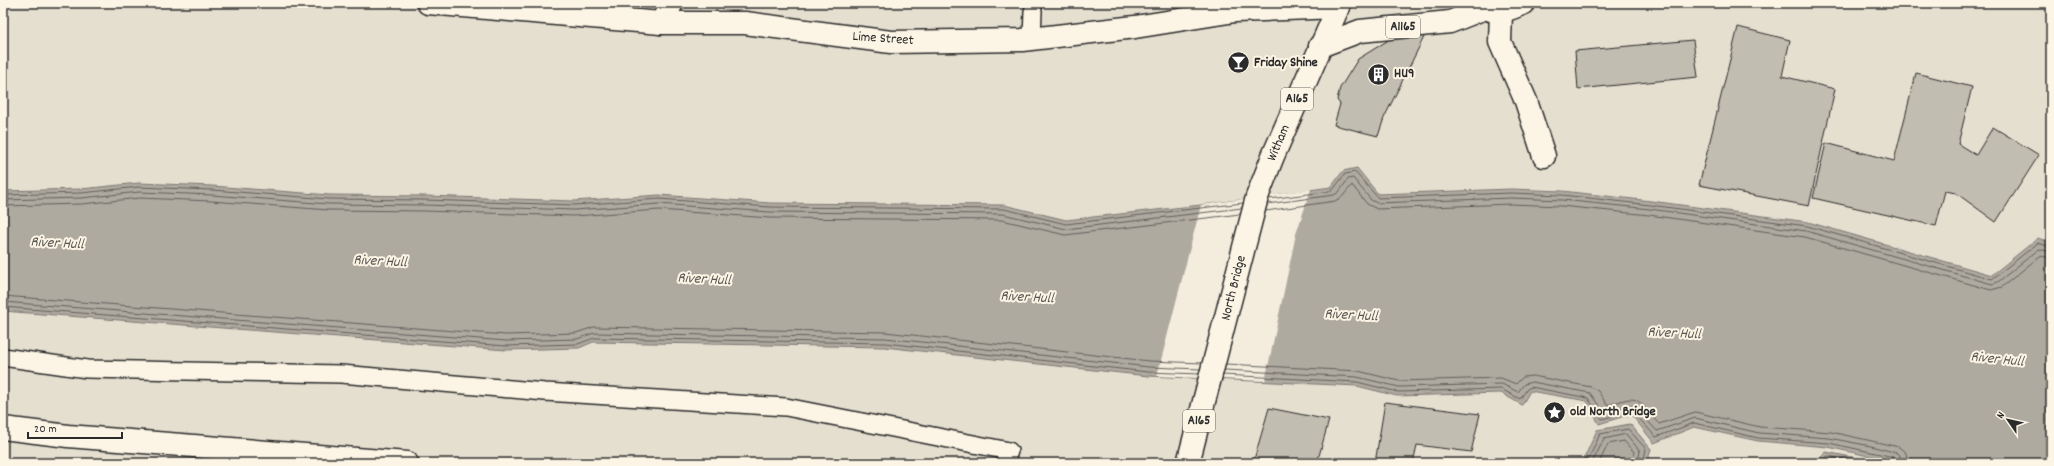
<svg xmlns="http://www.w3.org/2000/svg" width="2054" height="466" font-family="Dekko,sans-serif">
  <rect width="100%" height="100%" fill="#f4edde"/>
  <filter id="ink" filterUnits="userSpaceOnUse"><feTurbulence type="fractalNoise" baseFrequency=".025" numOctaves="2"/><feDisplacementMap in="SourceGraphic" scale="8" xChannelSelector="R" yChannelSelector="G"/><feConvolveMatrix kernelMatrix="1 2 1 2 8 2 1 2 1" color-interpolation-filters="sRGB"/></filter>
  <g filter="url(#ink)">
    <!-- built -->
    <g fill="#e5dfd0">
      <polygon points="3,3 2051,3 2051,243 2038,238 1992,275 1808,222 1651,201 1562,191 1511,189 1378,194 1343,171 1331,187 1201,205 1066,220 1004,205 770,203 659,195 574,201 425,196 330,195 212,186 139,183 81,189 3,191"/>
      <polygon points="3,311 506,350 579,348 593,342 884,347 1148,376 1357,386 1397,396 1501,393 1522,405 1530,391 1587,401 1599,424 1631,414 1654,443 1694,427 1758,441 1828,447 1900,463 3,463"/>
    </g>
    <!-- water -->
    <g fill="#afaaa0" stroke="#7a7771">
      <polygon points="1357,168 1378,194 1511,189 1562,191 1651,201 1808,222 1992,275 2038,238 2051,243 2051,463 1900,463 1828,447 1758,441 1694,427 1654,443 1631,414 1599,424 1587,401 1530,391 1522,405 1501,393 1397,396 1357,386 1148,376 884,347 593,342 579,348 506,350 3,311 3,191 81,189 139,183 212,186 330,195 425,196 574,201 659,195 770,203 1004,205 1066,220 1201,205 1331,187 1343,171"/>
      <polygon points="1630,424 1651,449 1647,463 1582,463 1597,430"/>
      <polygon points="1826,452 1867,460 1867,463 1814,463"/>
    </g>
    <!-- pier -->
    <polygon fill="#f4edde" points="1311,189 1296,234 1265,381 1157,376 1201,205"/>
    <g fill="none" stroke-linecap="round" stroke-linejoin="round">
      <!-- shore -->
      <g stroke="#605e5a" stroke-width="1">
        <polyline points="3,195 81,193 139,187 212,190 329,199 424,200 574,205 659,199 770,207 1004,209 1066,224 1243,203"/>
        <polyline points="1269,199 1332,191 1345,174 1355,172 1378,198 1511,193 1562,195 1650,205 1807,226 1992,279 2038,243 2051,247"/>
        <polyline points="3,200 81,198 140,192 212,195 329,204 424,205 574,210 659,204 770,212 1003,214 1066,229 1242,208"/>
        <polyline points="1267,204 1334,195 1339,192 1348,179 1353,178 1371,200 1377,203 1511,198 1562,200 1650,209 1806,231 1992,284 1998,282 2039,249 2051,252"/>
        <polyline points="3,206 82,204 140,198 211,201 329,210 424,211 574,216 659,210 770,218 1002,220 1065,235 1240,214"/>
        <polyline points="1266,211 1335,201 1342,197 1352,185 1367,204 1377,209 1511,204 1561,206 1649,215 1805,237 1991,290 2002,287 2040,256 2051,258"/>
        <polyline points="3,296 506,335 576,333 594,327 885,332 1149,361 1202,363"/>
        <polyline points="3,302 506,341 577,339 594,333 885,338 1149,367 1200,369"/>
        <polyline points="3,307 506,346 578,344 594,338 885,343 1148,372 1199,374"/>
        <path d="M 1226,364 L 1358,371 L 1399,381 L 1501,378 L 1516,384 L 1523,377 L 1533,376 L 1591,387 L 1598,391 L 1607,405 C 1614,404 1621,400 1629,399 C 1643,398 1650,416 1659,424 L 1695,412 L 1760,427 L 1831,432 L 1899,447 L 1906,453 L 1908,463"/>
        <polyline points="1225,370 1357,377 1399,387 1502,384 1518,392 1524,384 1532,382 1590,393 1604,413 1628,406 1634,406 1657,431 1695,418 1759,433 1829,438 1871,446 1897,453 1901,458 1902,463"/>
        <polyline points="1223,375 1357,382 1398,392 1501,389 1520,399 1527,389 1531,387 1588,398 1602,419 1632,411 1656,437 1694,423 1758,438 1829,443 1894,457 1897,463"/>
        <polyline points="1587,463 1600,434 1628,429 1646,449 1643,463"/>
        <polyline points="1592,463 1604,439 1626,434 1640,451 1638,463"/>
        <polyline points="1599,463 1608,444 1624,441 1634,452 1632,463"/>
        <polyline points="1820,463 1828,456 1863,463"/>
      </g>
    </g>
    <!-- building -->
    <g fill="#c2bdb1" stroke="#2b2b2b">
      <polygon points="1738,27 1790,40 1782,76 1835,89 1809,206 1699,185"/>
      <polygon points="1426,33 1384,118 1378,136 1334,125 1340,104 1337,100 1340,88 1358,59 1395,36"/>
      <polygon points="1693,40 1698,77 1578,89 1575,51"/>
      <polygon points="1916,73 1972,87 1958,144 1976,155 1993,127 2039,155 1996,222 1956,193 1945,191 1936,226 1813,198 1826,143 1894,161"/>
      <polygon points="1385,402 1480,414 1471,452 1417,445 1413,463 1375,463"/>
      <polygon points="1269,408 1329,420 1317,463 1253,463"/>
    </g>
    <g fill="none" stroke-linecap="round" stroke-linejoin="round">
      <defs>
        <g id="service">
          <polyline points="1032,39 1033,11"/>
          <polyline points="3,357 87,369 341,374 545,392 786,407 1009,451 1005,463"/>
        </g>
        <g id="minor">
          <polyline points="428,3 661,23 745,23 891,42 1022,40 1135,27 1235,11 1339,7"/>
          <polyline points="1501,12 1500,42 1526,101 1544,156"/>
          <polyline points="661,23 672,3"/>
          <polyline points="3,428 68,436 407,463"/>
        </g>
        <g id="primary">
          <path d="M 1482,3 C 1493,18 1510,9 1524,3"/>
          <polyline points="1320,46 1360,31 1450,22 1485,8"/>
        </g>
        <polyline id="trunk" points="1188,463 1257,197 1273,156 1340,3"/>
      </defs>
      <!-- service casing -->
      <use href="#service" stroke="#2b2b2b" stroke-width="20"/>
      <!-- minor casing -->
      <use href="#minor" stroke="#2b2b2b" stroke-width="25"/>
      <!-- primary casing -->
      <use href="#primary" stroke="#2b2b2b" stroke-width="25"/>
      <!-- trunk casing -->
      <use href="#trunk" stroke="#2b2b2b" stroke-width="25"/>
      <!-- service -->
      <use href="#service" stroke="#fcf5e5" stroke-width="17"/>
      <!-- minor -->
      <use href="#minor" stroke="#fcf5e5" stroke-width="22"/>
      <!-- primary -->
      <use href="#primary" stroke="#fcf5e5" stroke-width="22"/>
      <!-- trunk -->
      <use href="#trunk" stroke="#fcf5e5" stroke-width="22"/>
    </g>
  </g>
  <!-- icons -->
  <defs>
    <symbol id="bar-disc" viewBox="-11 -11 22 22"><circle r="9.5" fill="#2b2b2b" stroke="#fcf5e5"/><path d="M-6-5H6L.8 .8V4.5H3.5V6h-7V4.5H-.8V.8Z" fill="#fff"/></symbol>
    <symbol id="building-disc" viewBox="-11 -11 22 22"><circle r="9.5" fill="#2b2b2b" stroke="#fcf5e5"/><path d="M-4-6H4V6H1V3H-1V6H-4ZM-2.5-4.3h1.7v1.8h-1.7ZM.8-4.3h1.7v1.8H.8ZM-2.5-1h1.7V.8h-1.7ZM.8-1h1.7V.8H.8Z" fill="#fff"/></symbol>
    <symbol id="sight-disc" viewBox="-11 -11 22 22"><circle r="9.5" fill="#2b2b2b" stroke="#fcf5e5"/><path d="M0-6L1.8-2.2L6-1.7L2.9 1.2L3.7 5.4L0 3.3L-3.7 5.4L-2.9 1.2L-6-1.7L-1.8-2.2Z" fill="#fff"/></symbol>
  </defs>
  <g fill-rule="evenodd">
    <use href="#bar-disc" x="1226" y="50" width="25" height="25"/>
    <use href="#building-disc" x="1366" y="62" width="25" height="25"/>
    <use href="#sight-disc" x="1542" y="400" width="25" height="25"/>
  </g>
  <g text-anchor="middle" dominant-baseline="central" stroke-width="4" stroke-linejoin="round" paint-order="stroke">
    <!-- shield labels -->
    <g fill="#fcf5e5" stroke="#6a6863" stroke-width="1">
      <rect x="1386" y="16" width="34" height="22" rx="3"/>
      <rect x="1281" y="88" width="32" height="22" rx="3"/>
      <rect x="1183" y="410" width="32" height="22" rx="3"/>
    </g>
    <g font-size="13" font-weight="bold" fill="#2b2b2b">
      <text x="1403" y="27">A1165</text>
      <text x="1297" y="99">A165</text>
      <text x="1199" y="421">A165</text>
    </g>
    <!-- street labels -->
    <g font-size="14" fill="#2b2b2b" stroke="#fcf5e5">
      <text transform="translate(883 39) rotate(4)">Lime Street</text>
      <text transform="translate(1279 143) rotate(-67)">Witham</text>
      <text transform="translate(1234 288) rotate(-76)">North Bridge</text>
    </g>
    <!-- poi labels -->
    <g font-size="14" font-weight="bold" fill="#2b2b2b" stroke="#fcf5e5" text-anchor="start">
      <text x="1254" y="63">Friday Shine</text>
      <text x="1394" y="74">HU9</text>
      <text x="1570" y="412">old North Bridge</text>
    </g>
    <!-- water labels -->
    <g font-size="15" font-style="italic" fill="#595754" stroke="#fcf5e5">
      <text transform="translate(57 244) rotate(3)">River Hull</text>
      <text transform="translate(380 262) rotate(3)">River Hull</text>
      <text transform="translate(704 280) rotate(3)">River Hull</text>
      <text transform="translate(1027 298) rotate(3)">River Hull</text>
      <text transform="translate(1351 316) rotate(3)">River Hull</text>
      <text transform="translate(1674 334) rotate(3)">River Hull</text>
      <text transform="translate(1997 360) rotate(6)">River Hull</text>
    </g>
  </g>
  <!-- margin -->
  <rect width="2054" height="466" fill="none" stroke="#fcf5e5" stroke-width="16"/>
  <rect x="8" y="8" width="2038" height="450" fill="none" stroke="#2b2b2b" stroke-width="1.5" filter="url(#ink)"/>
  <!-- north arrow -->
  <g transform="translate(2008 420) rotate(304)" stroke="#fcf5e5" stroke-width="3" paint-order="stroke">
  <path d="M0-3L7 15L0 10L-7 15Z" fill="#2b2b2b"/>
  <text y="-6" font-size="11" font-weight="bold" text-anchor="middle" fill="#2b2b2b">N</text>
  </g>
  <!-- scale -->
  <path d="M28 432v6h94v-6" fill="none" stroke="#2b2b2b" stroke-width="2"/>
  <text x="34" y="432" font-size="12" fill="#2b2b2b" stroke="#fcf5e5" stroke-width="3" paint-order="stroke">20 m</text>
</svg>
